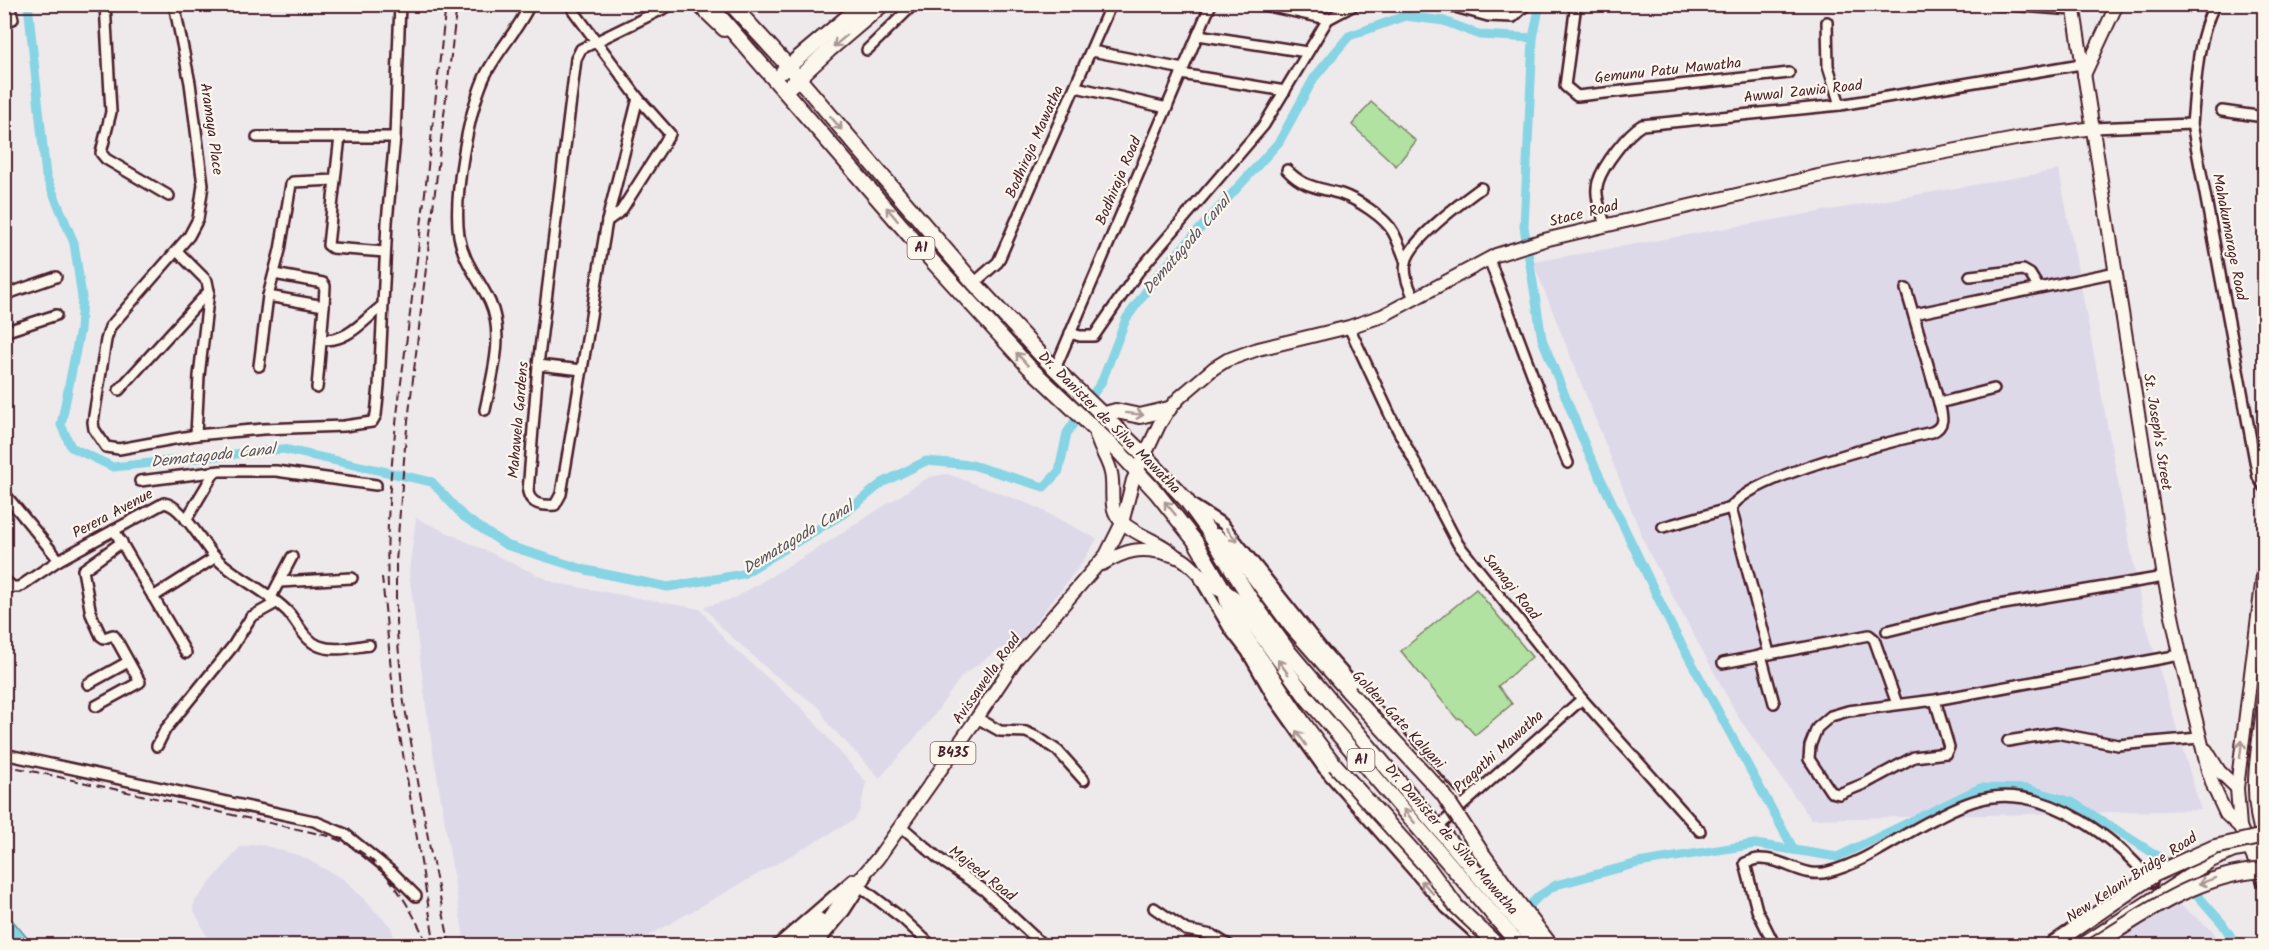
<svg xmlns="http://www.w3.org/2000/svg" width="2269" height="950" font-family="Kalam,sans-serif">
  <rect width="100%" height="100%" fill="#eee9eb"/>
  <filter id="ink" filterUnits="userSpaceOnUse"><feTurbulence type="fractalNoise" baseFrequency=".0167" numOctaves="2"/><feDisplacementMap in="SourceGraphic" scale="12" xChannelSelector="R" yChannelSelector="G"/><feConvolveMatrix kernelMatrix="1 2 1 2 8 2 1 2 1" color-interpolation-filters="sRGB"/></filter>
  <g filter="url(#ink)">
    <!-- built -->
    <g fill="#ded9e9">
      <polygon points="2059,170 2143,614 2201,810 1811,819 1740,720 1647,549 1533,262"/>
      <polygon points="948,474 1032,505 1097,539 1081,564 1020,642 996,651 962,676 929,722 880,778 829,725 820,708 772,673 725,631 704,607 733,599 825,544 929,477"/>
      <polygon points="416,518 555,583 700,609 727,642 803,709 866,782 860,810 854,820 632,945 465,945 428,721 409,572"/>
      <polygon points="259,844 301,856 345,880 391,927 396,945 211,945 193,908 195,901 240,847"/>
      <polygon points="2175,901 2212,930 2222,945 2106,946"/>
    </g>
    <!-- green -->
    <g fill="#b1e2a2" stroke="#7e8066" stroke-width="1.5">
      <polygon points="1371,102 1416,141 1396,166 1352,125"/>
      <polygon points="1476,589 1532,657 1498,686 1512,704 1475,735 1460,718 1457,719 1401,651"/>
    </g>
    <!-- water -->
    <polygon fill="#86d4e4" stroke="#6e8c9a" stroke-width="1.5" points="4,910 33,945 5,945"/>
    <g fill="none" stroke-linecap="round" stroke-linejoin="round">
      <!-- canal -->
      <g stroke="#86d4e4" stroke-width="9">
        <polyline points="28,4 46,176 74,243 82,297 80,330 61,425 71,447 113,467 283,449 432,482 464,517 506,545 586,570 668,587 743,574 845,513 882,483 926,461 972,465 1044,487 1059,471 1067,433 1102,381 1126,319 1157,276 1279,142 1314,78 1349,36 1405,16 1444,21 1480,35 1533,38"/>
        <polyline points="1540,4 1533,38 1524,227 1542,339 1587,450 1671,625 1794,850 1837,857 1980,788 2028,789 2072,802 2169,863 2222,923 2237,946"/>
        <polyline points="1521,914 1539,896 1556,885 1638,863 1755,844 1794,850"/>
      </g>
      <defs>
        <g id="minor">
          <polyline points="9,4 13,19"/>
          <polyline points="105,4 111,112 101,153 106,159 169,196"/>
          <polyline points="174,4 190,83 203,185 198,219 189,236 110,327 106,340 93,422 94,429 106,447 119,449 196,435 263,429 344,426 372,422 376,415 379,386 387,222 395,137 400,4"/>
          <polyline points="1259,4 1328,19"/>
          <polyline points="1444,4 1488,16 1513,17 1527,4"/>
          <polyline points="1576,4 1565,86 1577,96 1789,73"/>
          <polyline points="1996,4 2073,10"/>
          <path d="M 2215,4 C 2196,40 2196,85 2192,124 L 2258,477 L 2264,486"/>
          <polyline points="573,10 638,98 670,134 621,211 607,221"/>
          <polyline points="1827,22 1828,66 1840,105"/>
          <polyline points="1198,35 1307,52"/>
          <polyline points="867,50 914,4"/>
          <polyline points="1092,51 1183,69"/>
          <polyline points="1181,74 1285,91"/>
          <polyline points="1076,87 1167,108"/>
          <path d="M 638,98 L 607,221 L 561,494 L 555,505 C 543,506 531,505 528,492 L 538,365 L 576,59 L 581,49 L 673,4"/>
          <polyline points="2222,111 2264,117"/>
          <polyline points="2093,128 2192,124"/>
          <polyline points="4,134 4,157"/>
          <polyline points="257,137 395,137"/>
          <path d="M 1287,170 C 1304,188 1318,187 1341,194 C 1356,199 1385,217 1393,232 C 1398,241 1402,252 1406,262"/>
          <polyline points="335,180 328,245 332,248 385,252"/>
          <path d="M 1605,224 C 1601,211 1594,195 1598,182 C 1603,165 1628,133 1642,125 L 1840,105 L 2081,64"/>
          <polyline points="177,251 207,281 209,291 199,376 196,435"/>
          <polyline points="1489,259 1534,379 1568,463"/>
          <polyline points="274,274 323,283 325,286 324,306"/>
          <polyline points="1970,276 2023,270 2030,274 2038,287"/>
          <polyline points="974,283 998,262 1111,4"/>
          <polyline points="4,295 56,277"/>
          <path d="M 1414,298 C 1409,287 1403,274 1406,262 C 1411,239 1462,202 1481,188"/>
          <polyline points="1914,314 2116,272"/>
          <polyline points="1349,327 1391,417 1458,544 1582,699 1700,831"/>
          <polyline points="4,332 56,315"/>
          <polyline points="1070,333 1080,336 1094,336 1138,272 1264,125 1328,19 1356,4"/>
          <path d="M 321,339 C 346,344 364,320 382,306"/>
          <polyline points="538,365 582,370"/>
          <polyline points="259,366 268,296"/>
          <polyline points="1055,369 1211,4"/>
          <polyline points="317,388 324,306 268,296 280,250 291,184 293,182 335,180 340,137"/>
          <polyline points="119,390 209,291"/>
          <polyline points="1939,403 1994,389"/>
          <path d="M 485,410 C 492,376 505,335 490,302 C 479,278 464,264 459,236 C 453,196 468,115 484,78 C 496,52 518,31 530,4"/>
          <polyline points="140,481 220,471 276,471 376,485"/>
          <polyline points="4,493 59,560"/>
          <polyline points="1193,505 1223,524 1325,652 1461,806"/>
          <polyline points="1731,508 1769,653"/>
          <polyline points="186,520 214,473"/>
          <path d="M 1663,527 L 1731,508 C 1749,476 1893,441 1932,432 C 1946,426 1942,415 1939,403 L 1906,289"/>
          <polyline points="114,530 186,653"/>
          <polyline points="1200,579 1230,630 1247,652 1274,699 1323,768 1446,908 1472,931 1484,946"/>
          <path d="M 4,580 L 13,587 L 19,587 L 59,560 L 164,503 C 182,505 202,543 214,556 C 235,578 267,590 288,612 C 298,623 304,640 319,646 C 335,652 353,647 369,645"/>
          <polyline points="280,582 352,578"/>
          <polyline points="153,597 216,557"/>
          <polyline points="270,599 292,557"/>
          <polyline points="1887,631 1980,608 2164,577"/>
          <polyline points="1761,655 1774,703"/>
          <polyline points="1723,663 1869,635 1874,639 1897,704"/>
          <polyline points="88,684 128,662"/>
          <polyline points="1935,700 1949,747 1946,753 1914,757 1866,783 1839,794 1831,792 1809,759 1810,746 1817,728 1831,716 1848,711 1935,700 2180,655"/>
          <polyline points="96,706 140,682 115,637 113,635 104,638 101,636 91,614 83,570 122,542"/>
          <polyline points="977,718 1000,731 1026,732 1039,738 1058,751 1084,780"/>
          <polyline points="2008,741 2056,733 2118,745 2199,738"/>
          <polyline points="157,746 165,730 233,646 251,617 276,603"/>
          <polyline points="4,754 314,821 345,834 393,873 416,896"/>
          <polyline points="901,826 938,858 984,890 1044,946"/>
          <polyline points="1437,828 1582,699"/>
          <polyline points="861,887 903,919 932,946"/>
          <polyline points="1154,908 1186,930 1212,935 1230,946"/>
          <polyline points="776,946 853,879"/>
          <polyline points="816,946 844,912 866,878"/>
          <path d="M 1775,946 L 1757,910 L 1745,863 C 1749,862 1754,859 1758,859 C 1783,857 1803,879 1828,872 C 1867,862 1899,836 1934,819 C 1952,809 1973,799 1993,797 C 2052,790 2117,839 2152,882"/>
        </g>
        <g id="major">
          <polyline points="697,4 724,30"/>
          <polyline points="2073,4 2164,577 2181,659 2208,770 2214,788 2226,814 2240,827"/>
          <polyline points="2084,75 2117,4"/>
          <path d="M 1095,430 C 1097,446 1108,458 1111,473 C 1115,490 1107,509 1122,522 C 1138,537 1160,540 1177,557"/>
          <path d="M 1102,564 C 1126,550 1141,546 1168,554 C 1174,556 1180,557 1185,561 C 1201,573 1204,584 1225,592"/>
          <polyline points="2264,568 2237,788 2240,827 2264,882"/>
          <path d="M 2264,703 C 2258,750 2247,796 2264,841"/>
          <polyline points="2206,750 2219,771 2237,788"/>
          <polyline points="787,946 819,919"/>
          <polyline points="803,946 828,920 844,897 878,858 977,718 1017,658 1106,555 1122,523 1133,480 1159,425 1169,409 1180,397 1214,368 1227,360 1258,349 1349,327 1382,316 1496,255 1544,240 1818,176 2021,138 2093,128"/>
          <polyline points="2080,946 2211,861 2234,851 2264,846"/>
        </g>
        <g id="highway">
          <polyline points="709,4 924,252 1029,367 1120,453 1157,493 1195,541 1225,592 1235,599 1307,698 1520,946"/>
          <polyline points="731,4 788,66 974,283 1041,355 1145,456 1186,500 1207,529 1250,598 1289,652 1538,946"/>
          <polyline points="783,71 863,4"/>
          <polyline points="791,85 829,50 883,4"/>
          <polyline points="1101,415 1116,411 1140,416 1169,409"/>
          <polyline points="1216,536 1236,553 1292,627 1349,692"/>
          <path d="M 1225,592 C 1229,617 1248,640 1262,661 C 1285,697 1308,732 1335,765"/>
          <polyline points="1481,852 1514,898 1551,946"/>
        </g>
      </defs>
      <!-- minor casing -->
      <use href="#minor" stroke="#4a1f2b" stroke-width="14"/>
      <!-- major casing -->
      <use href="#major" stroke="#4a1f2b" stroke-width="16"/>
      <!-- highway casing -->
      <use href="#highway" stroke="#4a1f2b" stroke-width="18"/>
      <!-- minor -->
      <use href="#minor" stroke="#fbf7ec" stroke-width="9"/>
      <!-- major -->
      <use href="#major" stroke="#fbf7ec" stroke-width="12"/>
      <!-- highway -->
      <use href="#highway" stroke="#fbf7ec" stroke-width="14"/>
      <!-- rail -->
      <g stroke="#4a1f2b" stroke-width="2" stroke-dasharray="9 4.5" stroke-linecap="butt">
        <polyline points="382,577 394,700 435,946"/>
        <path d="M 388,587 C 384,490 400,394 412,298 C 425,200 435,102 446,4"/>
        <path d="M 4,765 L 329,836 C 338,840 349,844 358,850 C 389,869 414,913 428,946"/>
        <polyline points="450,946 430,849 403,697 396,622 396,562 405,447 457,4"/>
      </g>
      <defs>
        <g id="highway-bridge">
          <polyline points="1349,692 1443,794 1481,852"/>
          <polyline points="1335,765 1428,868 1456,906 1498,946"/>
          <polyline points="2050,946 2155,874 2215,847 2264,836"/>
          <path d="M 2093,946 C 2147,911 2199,874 2264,870"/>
        </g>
      </defs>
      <!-- highway-bridge casing -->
      <use href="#highway-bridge" stroke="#4a1f2b" stroke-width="18" stroke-linecap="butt"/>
      <!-- highway-bridge -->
      <use href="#highway-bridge" stroke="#fbf7ec" stroke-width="14"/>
    </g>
    <!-- one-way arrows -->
    <defs><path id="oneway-shaft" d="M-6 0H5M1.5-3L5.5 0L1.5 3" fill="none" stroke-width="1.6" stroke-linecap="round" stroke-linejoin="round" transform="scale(1.5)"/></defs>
    <g stroke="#ab9695">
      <use href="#oneway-shaft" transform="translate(840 41) rotate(140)"/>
      <use href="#oneway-shaft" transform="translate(836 123) rotate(50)"/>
      <use href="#oneway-shaft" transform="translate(892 214) rotate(-130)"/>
      <use href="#oneway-shaft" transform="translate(1022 359) rotate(-132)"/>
      <use href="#oneway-shaft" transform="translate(1135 414) rotate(7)"/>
      <use href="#oneway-shaft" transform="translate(1170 508) rotate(-129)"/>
      <use href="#oneway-shaft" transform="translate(1232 535) rotate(50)"/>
      <use href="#oneway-shaft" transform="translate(1283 667) rotate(-126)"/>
      <use href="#oneway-shaft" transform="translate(1301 738) rotate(-125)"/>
      <use href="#oneway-shaft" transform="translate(2241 749) rotate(-83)"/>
      <use href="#oneway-shaft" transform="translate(1409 816) rotate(-130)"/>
      <use href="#oneway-shaft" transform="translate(2207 881) rotate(160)"/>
      <use href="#oneway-shaft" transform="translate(1427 887) rotate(-132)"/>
    </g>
  </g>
  <g text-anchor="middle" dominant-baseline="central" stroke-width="4.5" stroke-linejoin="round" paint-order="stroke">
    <!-- shield labels -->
    <g fill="#fbf7ec" stroke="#7f6065" stroke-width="1.5">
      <rect x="907.5" y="237" width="27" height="22" rx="4.5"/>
      <rect x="930.5" y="742" width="45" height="22" rx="4.5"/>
      <rect x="1347.5" y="749" width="27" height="22" rx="4.5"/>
    </g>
    <g font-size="14" font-weight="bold" fill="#4a1f2b">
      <text x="921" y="248">A1</text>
      <text x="953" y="753">B435</text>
      <text x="1361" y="760">A1</text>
    </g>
    <!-- street labels -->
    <g font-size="15" fill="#4a1f2b" stroke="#fbf7ec">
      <text transform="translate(1668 71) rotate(-6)">Gemunu Patu Mawatha</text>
      <text transform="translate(1803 92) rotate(-6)">Awwal Zawia Road</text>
      <text transform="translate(211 129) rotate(82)">Aramaya Place</text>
      <text transform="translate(1035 142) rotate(-66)">Bodhiraja Mawatha</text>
      <text transform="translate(1119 181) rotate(-67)">Bodhiraja Road</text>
      <text transform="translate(1584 214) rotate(-14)">Stace Road</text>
      <text transform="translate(2229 237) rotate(79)">Mahakumarage Road</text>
      <text transform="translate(519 420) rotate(-85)">Mahawela Gardens</text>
      <text transform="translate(1109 423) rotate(45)">Dr. Danister de Silva Mawatha</text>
      <text transform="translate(2157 432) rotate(81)">St. Joseph's Street</text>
      <text transform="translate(113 514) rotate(-28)">Perera Avenue</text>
      <text transform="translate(1511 587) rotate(51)">Samagi Road</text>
      <text transform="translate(987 679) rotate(-55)">Avissawella Road</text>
      <text transform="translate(1398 720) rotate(47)">Golden Gate Kalyani</text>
      <text transform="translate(1499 752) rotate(-42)">Pragathi Mawatha</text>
      <text transform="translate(1451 840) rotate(49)">Dr. Danister de Silva Mawatha</text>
      <text transform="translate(982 874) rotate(38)">Majeed Road</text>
      <text transform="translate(2132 878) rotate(-33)">New Kelani Bridge Road</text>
    </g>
    <!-- water labels -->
    <g font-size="16" font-style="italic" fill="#5c5562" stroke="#fbf7ec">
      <text transform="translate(1187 245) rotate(-49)">Dematagoda Canal</text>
      <text transform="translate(213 456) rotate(-6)">Dematagoda Canal</text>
      <text transform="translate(798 538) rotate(-31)">Dematagoda Canal</text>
    </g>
  </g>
  <!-- margin -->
  <rect width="2269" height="950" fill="none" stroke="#fbf7ec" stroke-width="24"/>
  <rect x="12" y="12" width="2245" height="926" fill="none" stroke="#4a1f2b" stroke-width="2" filter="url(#ink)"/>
</svg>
